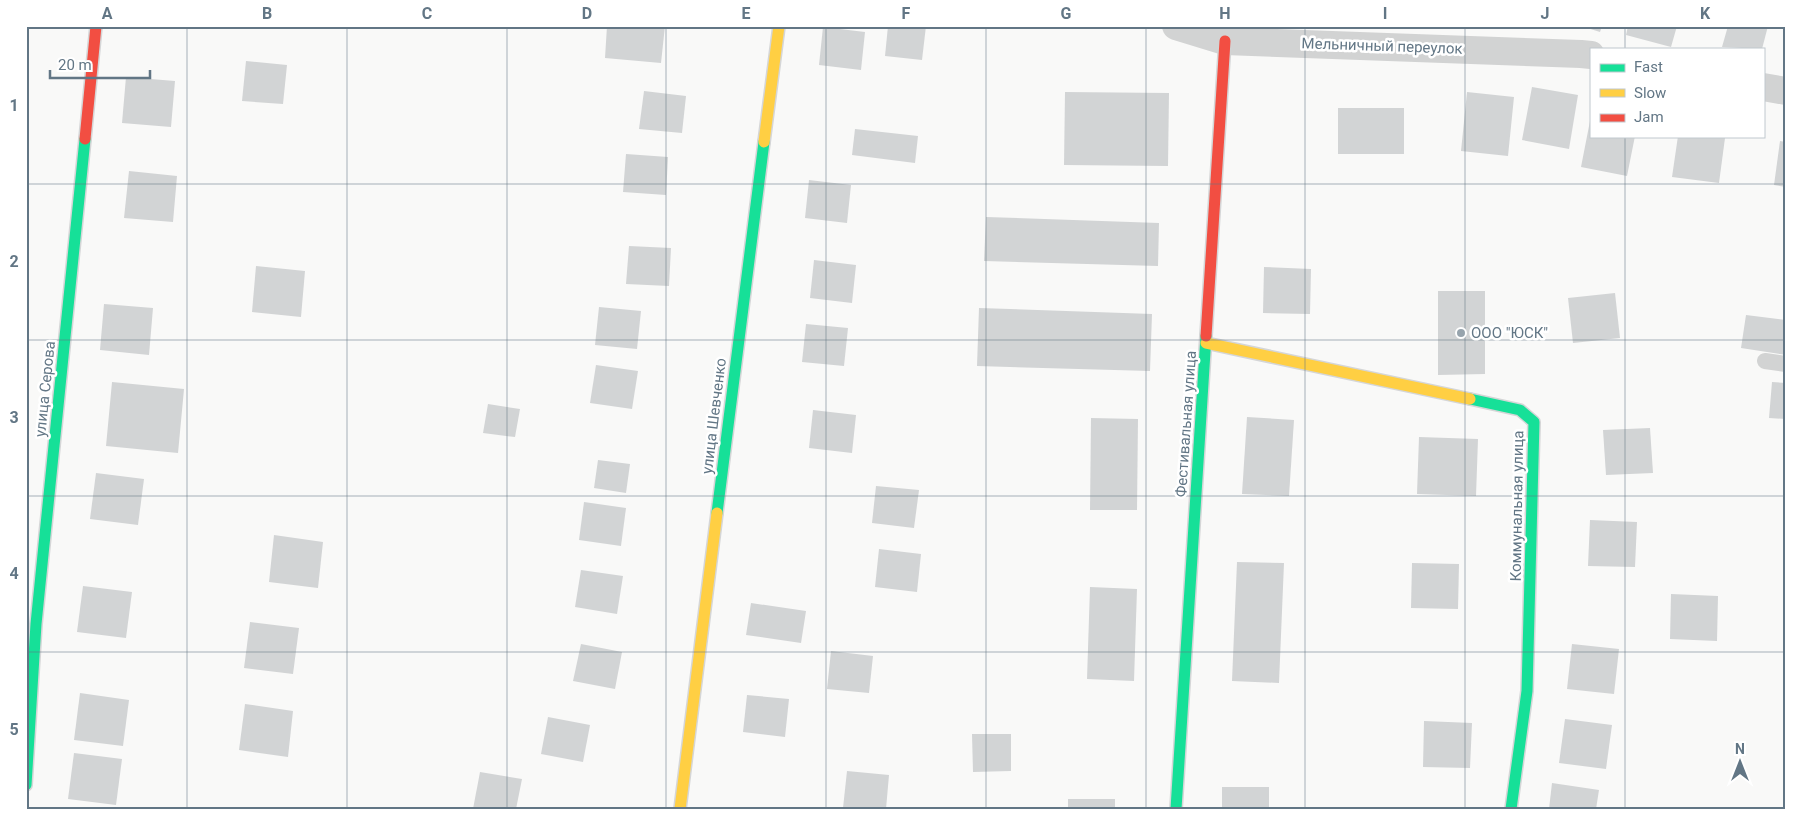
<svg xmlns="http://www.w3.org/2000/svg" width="1812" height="835" font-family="Roboto,sans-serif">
  <rect width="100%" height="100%" fill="#f9f9f8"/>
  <!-- building -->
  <g fill="#d2d4d5">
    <polygon points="607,26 665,26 661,63 605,58"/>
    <polygon points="888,26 926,26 922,60 885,56"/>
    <polygon points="1581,26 1602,26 1600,32"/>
    <polygon points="1628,26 1677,26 1671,47 1626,35"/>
    <polygon points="1728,26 1768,26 1762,49 1722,47"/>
    <polygon points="823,27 865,32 861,70 819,65"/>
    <polygon points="246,61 287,65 283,104 242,101"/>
    <polygon points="126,77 175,81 171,127 122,123"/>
    <polygon points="1532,87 1578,95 1569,149 1522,140"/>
    <polygon points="644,91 686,96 682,133 639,129"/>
    <polygon points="1065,92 1169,93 1168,166 1064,165"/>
    <polygon points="1467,92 1514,97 1508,156 1461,151"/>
    <rect x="1338" y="108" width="66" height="46"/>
    <polygon points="1590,121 1591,136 1635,136 1627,176 1581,167"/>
    <polygon points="855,129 918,136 915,163 852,155"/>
    <polygon points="1678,136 1710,136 1725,138 1719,183 1672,177"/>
    <polygon points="1780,141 1786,142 1786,187 1774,185"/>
    <polygon points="626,154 668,157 666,195 623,192"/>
    <polygon points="129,171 177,176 173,222 124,218"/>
    <polygon points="809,180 851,185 847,223 805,218"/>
    <polygon points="986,217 1159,223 1158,266 984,261"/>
    <polygon points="629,246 671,248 669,286 626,284"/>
    <polygon points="814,260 856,265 852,303 810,298"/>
    <polygon points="256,266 305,271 301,317 252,312"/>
    <polygon points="1264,267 1311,269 1310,314 1263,313"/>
    <polygon points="1438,291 1485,291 1485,374 1438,375"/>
    <polygon points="1615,293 1620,338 1573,343 1568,298"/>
    <polygon points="104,304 153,308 149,355 100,350"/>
    <polygon points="599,307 641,311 637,349 595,345"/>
    <polygon points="979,308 1152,314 1150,371 977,366"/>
    <polygon points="1746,315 1786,320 1786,355 1741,348"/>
    <polygon points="806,324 848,328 844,366 802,362"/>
    <polygon points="596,365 638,371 632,409 590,403"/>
    <polygon points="112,382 184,389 178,453 106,446"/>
    <polygon points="1772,382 1786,383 1786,419 1769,418"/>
    <polygon points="488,404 520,409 515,437 483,433"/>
    <polygon points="813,410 856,415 852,453 809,448"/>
    <polygon points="1247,417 1294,420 1289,496 1242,494"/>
    <polygon points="1091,418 1138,419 1137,510 1090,510"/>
    <polygon points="1650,428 1653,473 1606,475 1603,430"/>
    <polygon points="1419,437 1478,439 1476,496 1417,494"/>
    <polygon points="598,460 630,464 626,493 594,488"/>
    <polygon points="96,473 144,479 138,525 90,519"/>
    <polygon points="876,486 919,490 914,528 872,523"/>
    <polygon points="584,502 626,508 621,546 579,540"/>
    <polygon points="1590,520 1637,522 1635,567 1588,566"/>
    <polygon points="274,535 323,542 318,588 269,582"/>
    <polygon points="879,549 921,554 917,592 875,587"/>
    <polygon points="1237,562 1284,563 1279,683 1232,681"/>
    <polygon points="1412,563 1459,564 1458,609 1411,608"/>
    <polygon points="581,570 623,576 617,614 575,607"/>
    <polygon points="83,586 132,592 126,638 77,632"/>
    <polygon points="1090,587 1137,589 1134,681 1087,679"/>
    <polygon points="1671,594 1718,596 1717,641 1670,639"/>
    <polygon points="751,603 806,611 801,643 746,635"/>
    <polygon points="250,622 299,628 293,674 244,668"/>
    <polygon points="581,644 622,652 615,689 573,681"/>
    <polygon points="1572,644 1619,649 1614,694 1567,689"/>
    <polygon points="831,651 873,656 869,693 827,689"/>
    <polygon points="80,693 129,700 123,746 74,740"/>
    <polygon points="747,695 789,699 785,737 743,732"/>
    <polygon points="245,704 293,711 288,757 239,750"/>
    <polygon points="548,717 590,725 583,762 541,754"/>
    <polygon points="1565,719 1612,725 1606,769 1559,763"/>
    <polygon points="1424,721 1472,723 1470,768 1423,767"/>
    <polygon points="972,734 1011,734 1011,771 973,772"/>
    <polygon points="74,753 122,759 116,805 68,799"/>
    <polygon points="847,771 889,775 886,809 843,808"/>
    <polygon points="480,772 522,779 516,809 473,809"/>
    <polygon points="1552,783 1599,790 1596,809 1549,809"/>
    <rect x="1222" y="787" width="47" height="22"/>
    <rect x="1068" y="799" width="47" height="10"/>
  </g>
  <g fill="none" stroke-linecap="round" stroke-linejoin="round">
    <defs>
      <g id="fast">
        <polyline points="1470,399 1520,410 1534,422 1527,691 1511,809"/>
        <polyline points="717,513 764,142"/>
        <polyline points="26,785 36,624 85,139"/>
        <polyline points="1176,809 1206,336"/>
      </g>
      <g id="slow">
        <polyline points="764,142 779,26"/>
        <polyline points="1206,343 1470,399"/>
        <polyline points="680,809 717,513"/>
      </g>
      <g id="jam">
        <polyline points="85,139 96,26"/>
        <polyline points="1206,336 1225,41"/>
      </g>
    </defs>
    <!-- fast casing -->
    <use href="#fast" stroke="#d5d6d7" stroke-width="14"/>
    <!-- slow casing -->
    <use href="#slow" stroke="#d5d6d7" stroke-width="14"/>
    <!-- jam casing -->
    <use href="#jam" stroke="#d5d6d7" stroke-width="14"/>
    <!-- lane -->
    <polyline stroke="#d2d3d3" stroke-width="16" points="1765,361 1786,364"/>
    <!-- street -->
    <g stroke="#d2d3d3" stroke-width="28">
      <polyline points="1176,26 1225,41 1581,54 1591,55"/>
      <polyline points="1763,87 1786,91"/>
    </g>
    <!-- fast -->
    <use href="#fast" stroke="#16e098" stroke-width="11"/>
    <!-- slow -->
    <use href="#slow" stroke="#ffcf43" stroke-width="11"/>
    <!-- jam -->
    <use href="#jam" stroke="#f24e42" stroke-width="11"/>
  </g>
  <!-- grid -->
  <path fill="none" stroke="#627685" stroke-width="1" stroke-opacity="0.55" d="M 187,26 L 187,809M 347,26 L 347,809M 507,26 L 507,809M 666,26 L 666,809M 826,26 L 826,809M 986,26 L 986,809M 1146,26 L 1146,809M 1305,26 L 1305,809M 1465,26 L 1465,809M 1625,26 L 1625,49M 1625,136 L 1625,809M 26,184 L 1786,184M 26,340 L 1786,340M 26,496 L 1786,496M 26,652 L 1786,652"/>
  <!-- markers -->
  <circle fill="#97a4ad" stroke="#fff" stroke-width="2" cx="1461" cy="333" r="5"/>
  <g text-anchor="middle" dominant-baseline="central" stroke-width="5" stroke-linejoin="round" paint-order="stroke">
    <!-- street labels -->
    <g font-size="15" fill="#627685" stroke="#fff">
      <text transform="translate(1382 46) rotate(2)">Мельничный переулок</text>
      <text transform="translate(45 389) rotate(-84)">улица Серова</text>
      <text transform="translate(714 416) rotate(-83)">улица Шевченко</text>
      <text transform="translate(1186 424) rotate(-86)">Фестивальная улица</text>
      <text transform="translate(1517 506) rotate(-89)">Коммунальная улица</text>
    </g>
    <!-- poi labels -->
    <g font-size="15" fill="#627685" stroke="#fff" text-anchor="start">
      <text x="1471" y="333">ООО "ЮСК"</text>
    </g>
  </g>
  <!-- border -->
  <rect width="1812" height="835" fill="none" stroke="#ffffff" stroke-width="55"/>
  <!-- legend -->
  <rect x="1590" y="48" width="175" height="90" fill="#ffffff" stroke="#c0c8ce"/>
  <rect x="1600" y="64" width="25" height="8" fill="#16e098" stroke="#c0c8ce"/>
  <text x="1634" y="72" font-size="15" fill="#627685">Fast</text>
  <rect x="1600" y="89" width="25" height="8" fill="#ffcf43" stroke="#c0c8ce"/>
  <text x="1634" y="98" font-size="15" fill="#627685">Slow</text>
  <rect x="1600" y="114" width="25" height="8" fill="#f24e42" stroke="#c0c8ce"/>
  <text x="1634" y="122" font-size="15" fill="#627685">Jam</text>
  <!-- north arrow -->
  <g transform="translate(1740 762)" stroke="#ffffff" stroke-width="4" paint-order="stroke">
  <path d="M0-4L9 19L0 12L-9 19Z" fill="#627685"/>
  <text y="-8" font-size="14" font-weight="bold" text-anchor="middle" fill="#627685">N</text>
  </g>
  <!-- scale -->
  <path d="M50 70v8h100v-8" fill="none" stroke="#627685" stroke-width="2.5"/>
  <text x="58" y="70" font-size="15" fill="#627685" stroke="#ffffff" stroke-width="4" paint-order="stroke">20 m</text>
  <rect x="28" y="28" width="1756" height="780" fill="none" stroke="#627685" stroke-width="2"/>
  <g font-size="16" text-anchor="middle" font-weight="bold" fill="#627685">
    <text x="107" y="19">A</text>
    <text x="267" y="19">B</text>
    <text x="427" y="19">C</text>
    <text x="587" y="19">D</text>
    <text x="746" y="19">E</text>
    <text x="906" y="19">F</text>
    <text x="1066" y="19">G</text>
    <text x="1225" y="19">H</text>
    <text x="1385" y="19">I</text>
    <text x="1545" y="19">J</text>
    <text x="1705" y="19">K</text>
    <text x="14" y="111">1</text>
    <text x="14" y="267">2</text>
    <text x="14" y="423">3</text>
    <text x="14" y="579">4</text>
    <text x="14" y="735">5</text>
  </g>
</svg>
